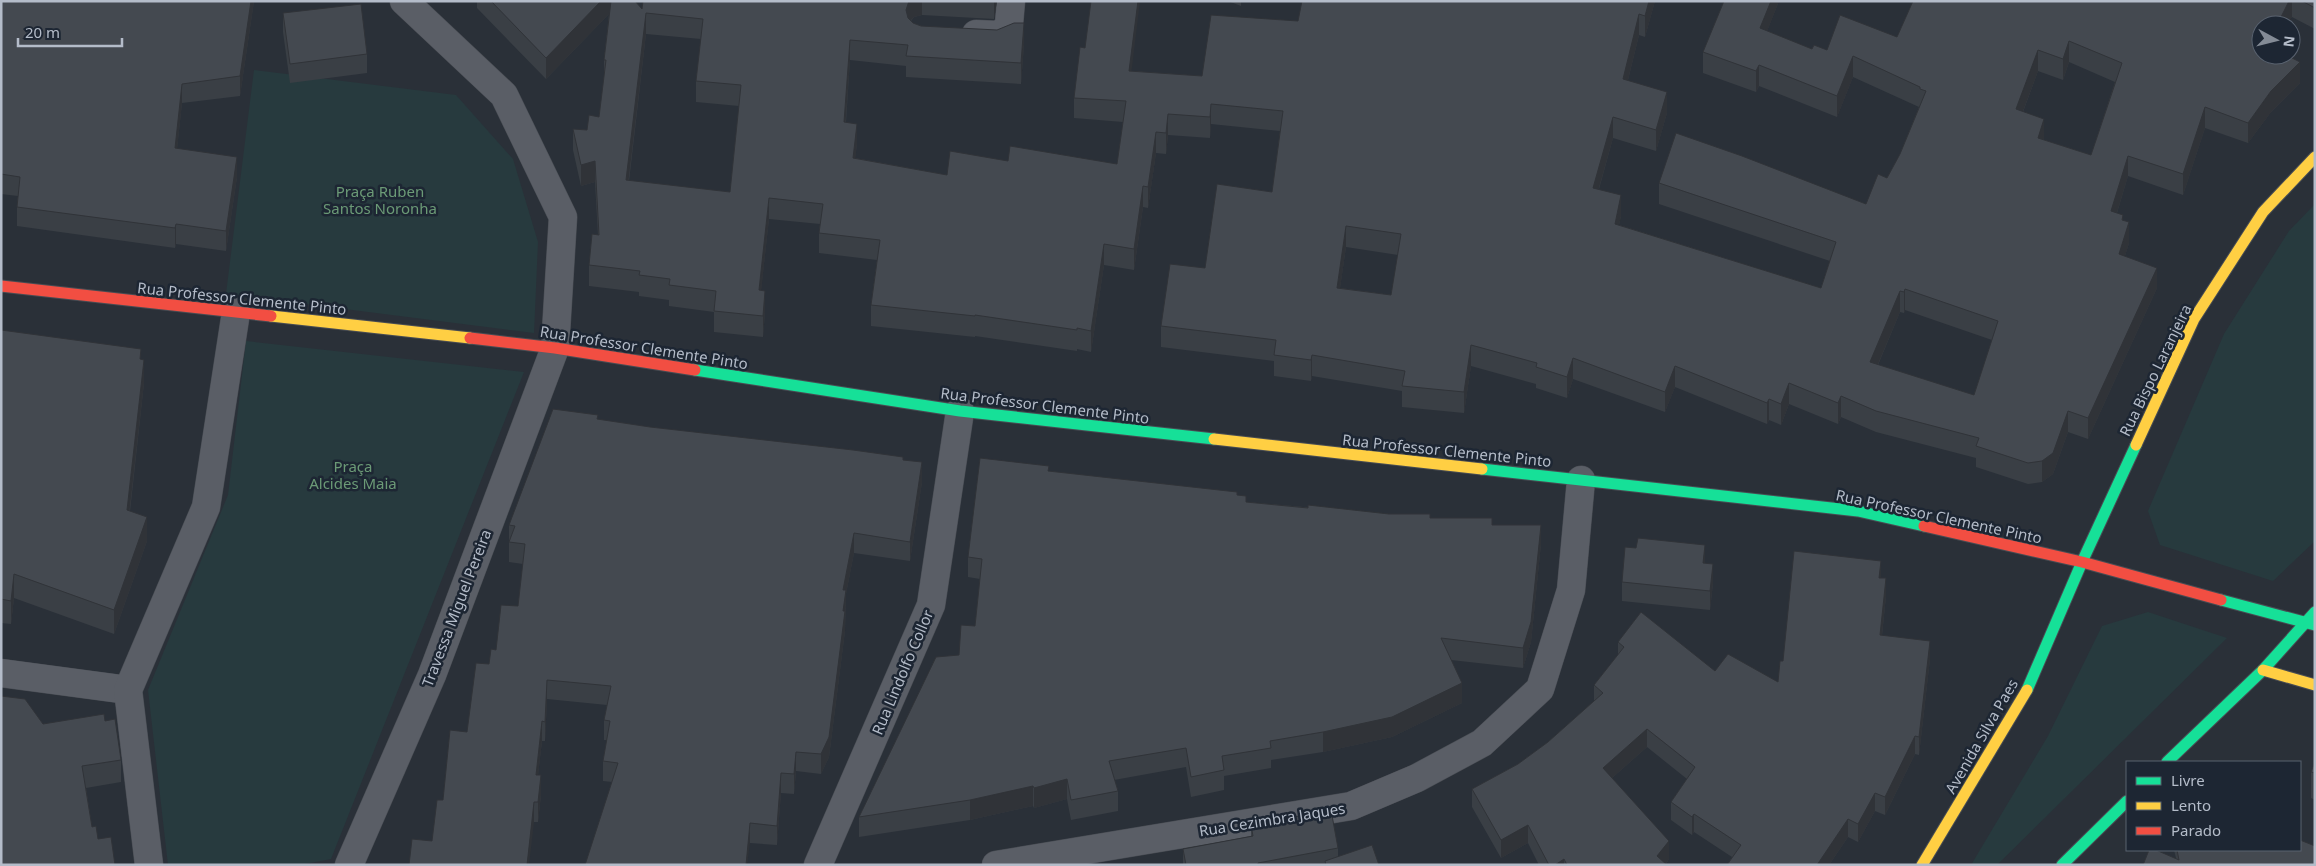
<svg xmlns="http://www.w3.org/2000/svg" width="2316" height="866" font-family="'Noto Sans',sans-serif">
  <rect width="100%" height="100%" fill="#2a3038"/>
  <!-- green -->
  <g fill="#273a3e">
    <polygon points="254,70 456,95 513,159 538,242 534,333 226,294"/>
    <polygon points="2315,204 2315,541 2273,581 2160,545 2148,511 2224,334 2289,231"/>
    <polygon points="246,341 524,372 331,859 300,865 168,865 148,690 228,495"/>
    <polygon points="2148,612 2227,638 1997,865 1971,865 2048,736 2102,626"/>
  </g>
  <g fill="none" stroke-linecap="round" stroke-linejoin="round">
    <defs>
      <g id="street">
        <polyline points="976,34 998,35 1005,31 1009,24 1011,1"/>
        <polyline points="1,673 128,690"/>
        <polyline points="149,865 128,690 206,507 236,312"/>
        <polyline points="349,865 432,675 555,348 563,217 504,95 404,1"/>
        <polyline points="818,865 931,605 960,411"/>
        <polyline points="996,865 1351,806 1417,778 1482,743 1540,689 1571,590 1581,480"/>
      </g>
      <g id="fast">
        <polyline points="695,370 960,411 1214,439"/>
        <polyline points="1482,469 1858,511 1924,526"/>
        <polyline points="2221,600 2315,625"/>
        <polyline points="2027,690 2082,562 2136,445"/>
        <polyline points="2167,762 2263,670 2315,612"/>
        <polyline points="2062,865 2127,801"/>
      </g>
      <g id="slow">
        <polyline points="271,316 470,338"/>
        <polyline points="1214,439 1482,469"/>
        <polyline points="2136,445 2194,319 2263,212 2315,157"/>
        <polyline points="2263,670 2315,685"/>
        <polyline points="1922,865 2027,690"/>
      </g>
      <g id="jam">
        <polyline points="1,286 271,316"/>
        <polyline points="470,338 555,348 695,370"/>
        <polyline points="1924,526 2082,562 2221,600"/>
      </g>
    </defs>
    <!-- street casing -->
    <use href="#street" stroke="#484c53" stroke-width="29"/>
    <!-- fast casing -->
    <use href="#fast" stroke="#484c53" stroke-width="13"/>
    <!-- slow casing -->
    <use href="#slow" stroke="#484c53" stroke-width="13"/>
    <!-- jam casing -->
    <use href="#jam" stroke="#484c53" stroke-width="13"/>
    <!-- street -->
    <use href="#street" stroke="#5a5e66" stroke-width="28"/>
    <!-- fast -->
    <use href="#fast" stroke="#16e098" stroke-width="11"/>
    <!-- slow -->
    <use href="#slow" stroke="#ffcf43" stroke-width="11"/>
    <!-- jam -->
    <use href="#jam" stroke="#f24e42" stroke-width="11"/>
  </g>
  <!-- wall -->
  <g fill="#3a3f45" fill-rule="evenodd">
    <polygon points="1,1 254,1 240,96 182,103 177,149 237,177 226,251 176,244 175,248 17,226 17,207 18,196 1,194"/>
    <path d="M 477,1 L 635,1 L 642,9 L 643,1 L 997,1 L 994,19 L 922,15 L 914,17 L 911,21 L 913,23 L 921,26 L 1024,44 L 1021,84 L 906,77 L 906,66 L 850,60 L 846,122 L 857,144 L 855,158 L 947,175 L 1008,161 L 1117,164 L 1123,122 L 1074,118 L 1074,98 L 1132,71 L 1202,76 L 1298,21 L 1655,1 L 1645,37 L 1639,35 L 1628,80 L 1667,113 L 1656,151 L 1613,138 L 1599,189 L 1621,216 L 1619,225 L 1821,288 L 1830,261 L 1659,204 L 1659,183 L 1866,204 L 1887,178 L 1900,154 L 1919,107 L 1853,77 L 1837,117 L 1759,86 L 1756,92 L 1703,73 L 1703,52 L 1724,1 L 1779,1 L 1767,31 L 1812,49 L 1827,50 L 1897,37 L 1913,1 L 2315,1 L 2315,29 L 2292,17 L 2261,55 L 2300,83 L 2271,112 L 2248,143 L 2205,128 L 2183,195 L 2128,176 L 2117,213 L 2123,220 L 2129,243 L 2125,256 L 2157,288 L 2088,439 L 2068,432 L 2053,474 L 2042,482 L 2028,484 L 1976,467 L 1976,458 L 1876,432 L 1841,417 L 1838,424 L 1789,404 L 1781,425 L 1769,420 L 1767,424 L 1675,387 L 1665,412 L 1573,379 L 1567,398 L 1536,388 L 1536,384 L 1471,366 L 1464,413 L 1402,407 L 1402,391 L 1312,376 L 1311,381 L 1274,376 L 1274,361 L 1161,347 L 1161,326 L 1205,268 L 1272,192 L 1280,131 L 1211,124 L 1210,138 L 1168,135 L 1166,154 L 1156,153 L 1148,208 L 1143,207 L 1134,270 L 1104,265 L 1091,352 L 1077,349 L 1077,351 L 975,336 L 975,337 L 871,326 L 871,305 L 877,260 L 819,253 L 819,233 L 820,224 L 769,219 L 761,290 L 765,312 L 763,337 L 714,332 L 714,312 L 669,306 L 669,300 L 639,296 L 639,292 L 589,286 L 589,265 L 598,235 L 595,182 L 581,186 L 573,150 L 573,129 L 587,130 L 599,117 L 604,79 L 604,60 L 609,14 L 546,79 L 477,8 ZM 646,34 L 701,39 L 696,81 L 696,102 L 739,106 L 730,192 L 629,181 ZM 2069,62 L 2115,82 L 2091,155 L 2044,140 L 2023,112 L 2038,71 L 2063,80 ZM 1346,247 L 1398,255 L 1391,295 L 1340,288 ZM 1905,310 L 1992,340 L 1974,395 L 1878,365 L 1900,312 L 1904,313 Z"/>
    <polygon points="1228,1 1241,1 1241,6"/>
    <polygon points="283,13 367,54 367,73 290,83 283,32"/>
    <polygon points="1,330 141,359 144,383 130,511 147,541 114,634 14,598 11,624 1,623"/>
    <polygon points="598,420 650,427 903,460 922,482 910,561 854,553 846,594 845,631 829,757 821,774 796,771 794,794 781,793 777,845 750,843 612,782 603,781 603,761 607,740 604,740 604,720 607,705 547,699 545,741 542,741 538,775 541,795 538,822 534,822 432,841 443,800 467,732 489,664 518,606 523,564 509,562 509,525"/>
    <polygon points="1049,471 1237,495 1246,502 1430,518 1492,525 1541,544 1531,642 1523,668 1451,660 1462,703 1392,737 1323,752 1271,760 1271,768 1224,776 1224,790 1191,797 1186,767 1114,780 1118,791 1118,811 1071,820 1067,799 1034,808 1033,806 970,820 859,837 859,817 959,655 975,626 980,579 968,577 968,557"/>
    <polygon points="1705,563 1713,583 1710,610 1622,601 1622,582"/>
    <polygon points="1881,578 1886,596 1882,636 1930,659 1919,755 1915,754 1885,815 1875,811 1858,842 1848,837 1829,865 1727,865 1732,857 1694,832 1692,835 1671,820 1671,802 1687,779 1647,747 1612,778 1669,859 1666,864 1667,865 1539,865 1528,843 1501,858 1472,807 1472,789 1518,764 1548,742 1594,701 1594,685 1618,655 1618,642 1715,671 1778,682 1783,661"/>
    <polygon points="1,696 43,724 105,721 121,760 121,782 86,788 92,827 98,839 115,865 1,865"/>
    <polygon points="2315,762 2315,800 2311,798 2311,772"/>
    <polygon points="1251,825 1338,848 1338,857 1379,865 1183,865 1183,849 1251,836"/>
    <polygon points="2174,850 2300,850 2143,865 2176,858"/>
  </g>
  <!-- shaded-wall -->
  <g fill="#303338">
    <polygon points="251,1 254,1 240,96 240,76"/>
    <polygon points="601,1 612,1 612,11 546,79 546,58"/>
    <polygon points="909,1 922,1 922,15 914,17 909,22 906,10"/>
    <polygon points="994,1 997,1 994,19"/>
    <polygon points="1138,1 1140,1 1129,92 1129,71"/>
    <polygon points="1649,1 1655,1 1645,37 1645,16"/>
    <polygon points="1771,1 1779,1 1760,49 1760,28"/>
    <polygon points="2289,1 2292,1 2292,17 2287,25 2277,25"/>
    <polygon points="646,13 646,34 626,201 626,180"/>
    <polygon points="1639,14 1639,35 1623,100 1623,79"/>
    <polygon points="1024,23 1024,44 1021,84 1021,63"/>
    <polygon points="850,40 850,60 844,143 844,122"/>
    <polygon points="2069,41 2069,62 2063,80 2063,59"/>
    <polygon points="2038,50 2038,71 2016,130 2016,109"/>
    <polygon points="1853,56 1853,77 1837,117 1837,96"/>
    <polygon points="2300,62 2300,83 2271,112 2248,143 2248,123 2271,91"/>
    <polygon points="1759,65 1759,86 1756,92 1756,71"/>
    <polygon points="182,84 182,103 175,168 175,148"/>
    <polygon points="1667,92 1667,113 1656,151 1656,130"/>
    <polygon points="1211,104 1211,124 1210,138 1210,117"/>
    <polygon points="2205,107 2205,128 2183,195 2183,174"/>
    <polygon points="1168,114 1168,135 1166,154 1166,133"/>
    <polygon points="1613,117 1613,138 1593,209 1593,188"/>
    <polygon points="2044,119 2044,139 2038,159 2038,138"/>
    <polygon points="857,124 857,144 853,179 853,158"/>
    <polygon points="1156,132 1156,153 1148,208 1148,187"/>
    <polygon points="2128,156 2128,176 2111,232 2111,211"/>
    <polygon points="237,157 237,177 226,251 226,231"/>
    <polygon points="595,161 595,182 581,186 581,165"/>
    <polygon points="1143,186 1143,207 1134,270 1134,249"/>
    <polygon points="1621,195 1621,216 1615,245 1615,224"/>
    <polygon points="769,198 769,219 759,311 759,290"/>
    <polygon points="2129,222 2129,243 2119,275 2119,254"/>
    <polygon points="176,224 176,244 175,248 175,228"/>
    <polygon points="1346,226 1346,247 1337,309 1337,288"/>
    <polygon points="1104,244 1104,265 1091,352 1091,331"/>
    <polygon points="2157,268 2157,288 2088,439 2088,418"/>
    <polygon points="1905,289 1905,310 1904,313 1904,292"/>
    <polygon points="765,291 765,312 763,337 763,316"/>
    <polygon points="1900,291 1900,312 1870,383 1870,362"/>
    <polygon points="1471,345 1471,366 1464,413 1464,392"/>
    <polygon points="1312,355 1312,376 1311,381 1311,360"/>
    <polygon points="1573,358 1573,379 1567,398 1567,377"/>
    <polygon points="144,360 144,383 127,533 127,510"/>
    <polygon points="1675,366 1675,387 1665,412 1665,392"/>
    <polygon points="1789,383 1789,404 1781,425 1781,404"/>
    <polygon points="1841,396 1841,417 1838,424 1838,403"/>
    <polygon points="1769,399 1769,420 1767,424 1767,403"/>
    <polygon points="2068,411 2068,432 2053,474 2042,482 2042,461"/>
    <polygon points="922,462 922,482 910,561 910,542"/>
    <polygon points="147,517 147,541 114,634 114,610"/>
    <polygon points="1541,525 1541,544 1531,642 1523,668 1523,648"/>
    <polygon points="854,533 854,553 846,594 845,631 829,757 821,774 821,754 843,590"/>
    <polygon points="1705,545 1705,564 1703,563"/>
    <polygon points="1881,561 1881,579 1879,578"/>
    <polygon points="1713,564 1713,583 1710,610 1710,591"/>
    <polygon points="14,574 14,598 11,624 11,601"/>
    <polygon points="1886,578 1886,596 1880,653 1880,635"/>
    <polygon points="1930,641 1930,659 1919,755 1919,737"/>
    <polygon points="547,680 547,699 545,741 545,722"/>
    <polygon points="1462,683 1462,703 1392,737 1323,752 1323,732"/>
    <polygon points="542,721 542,741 536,794 536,775"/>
    <polygon points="1647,729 1647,747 1603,786 1603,768"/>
    <polygon points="1915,736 1915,754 1885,815 1885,797"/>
    <polygon points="796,752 796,771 794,794 794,774"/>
    <polygon points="781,773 781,793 777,845 777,826"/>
    <polygon points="541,775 541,795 538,822 538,802"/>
    <polygon points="1067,779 1067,799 1034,808 1034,788"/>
    <polygon points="1033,786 1033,806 970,820 970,800"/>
    <polygon points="1875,793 1875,811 1858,842 1858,824"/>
    <polygon points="534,802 534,822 529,865 527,865"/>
    <polygon points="1694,814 1694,832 1692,835 1692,817"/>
    <polygon points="1848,819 1848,837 1829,865 1817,865"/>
    <polygon points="750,823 750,843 747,865 746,865"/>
    <polygon points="1528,825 1528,843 1501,858 1501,840"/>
    <polygon points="1669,841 1669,859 1665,865 1657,856"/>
    <polygon points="1564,859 1564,865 1555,865"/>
  </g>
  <!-- building -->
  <g fill="#444950" stroke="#303338" fill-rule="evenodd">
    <polygon points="1,1 251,1 240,76 182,84 175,148 237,157 226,231 176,224 175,228 17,207 20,177 1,174"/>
    <polygon points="491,1 601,1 546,58"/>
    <path d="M 611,1 L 635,1 L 642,9 L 643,1 L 909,1 L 906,10 L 908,18 L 913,23 L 921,26 L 997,30 L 1014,23 L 1024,23 L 1021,63 L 906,56 L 908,45 L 850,40 L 844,122 L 857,124 L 853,158 L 947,175 L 950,151 L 1008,161 L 1010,146 L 1117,164 L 1126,101 L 1074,98 L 1080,47 L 1085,48 L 1091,1 L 1138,1 L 1129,71 L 1202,76 L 1211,15 L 1298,21 L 1302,1 L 1649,1 L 1645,16 L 1639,14 L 1623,79 L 1667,92 L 1656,130 L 1613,117 L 1593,188 L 1621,195 L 1615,224 L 1821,288 L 1836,242 L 1659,183 L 1676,133 L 1742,156 L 1866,204 L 1878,174 L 1887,178 L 1900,154 L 1926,91 L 1920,89 L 1920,87 L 1853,56 L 1837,96 L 1759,65 L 1756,71 L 1703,52 L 1724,1 L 1771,1 L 1760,28 L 1812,49 L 1814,45 L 1827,50 L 1840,15 L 1897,37 L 1913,1 L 2289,1 L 2277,25 L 2261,25 L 2261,55 L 2286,55 L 2300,62 L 2271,91 L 2248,123 L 2205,107 L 2183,174 L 2128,156 L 2111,211 L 2123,215 L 2122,220 L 2129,222 L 2119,254 L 2157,268 L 2088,418 L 2068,411 L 2053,453 L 2042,461 L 2028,463 L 1976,446 L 1979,438 L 1876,411 L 1841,396 L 1838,403 L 1789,383 L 1781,404 L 1769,399 L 1767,403 L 1675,366 L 1665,392 L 1573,358 L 1567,377 L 1536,367 L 1537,363 L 1471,345 L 1464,392 L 1402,386 L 1405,371 L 1312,355 L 1311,360 L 1274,355 L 1276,340 L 1161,326 L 1170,264 L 1205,268 L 1217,184 L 1272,192 L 1283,111 L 1211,104 L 1210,117 L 1168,114 L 1166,133 L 1156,132 L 1148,187 L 1143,186 L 1134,249 L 1104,244 L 1091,331 L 1077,328 L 1077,330 L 975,315 L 975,316 L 871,305 L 880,240 L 819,233 L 823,204 L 769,198 L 759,290 L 765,291 L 763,316 L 714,311 L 716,291 L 669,285 L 670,279 L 639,275 L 640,271 L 589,265 L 592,234 L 599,235 L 595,161 L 581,165 L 573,129 L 587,130 L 589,115 L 599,117 L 606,60 L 604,60 ZM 646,13 L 703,19 L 696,81 L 741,85 L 730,192 L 626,180 ZM 2069,41 L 2122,63 L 2091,155 L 2038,138 L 2044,119 L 2016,109 L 2038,50 L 2063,59 ZM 1346,226 L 1401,234 L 1391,295 L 1337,288 ZM 1905,289 L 1998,321 L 1974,395 L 1870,362 L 1900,291 L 1904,292 Z"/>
    <polygon points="2302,1 2315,1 2315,8"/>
    <polygon points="361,4 367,54 290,64 283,13"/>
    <polygon points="1,330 141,349 140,359 144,360 127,510 147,517 114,610 14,574 11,601 1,599"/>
    <polygon points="553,409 598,415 597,419 650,427 853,450 903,457 903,460 922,462 910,542 854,533 843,590 846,590 843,611 845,611 829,737 821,754 796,752 794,774 781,773 777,826 750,823 746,865 585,865 618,763 603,761 610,721 604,720 611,686 547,680 545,722 542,721 536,775 541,775 538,802 534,802 527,865 409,865 412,839 432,841 437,800 443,800 450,730 467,732 476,663 489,664 491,649 496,650 501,605 518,606 525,544 509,542 515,526 509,525"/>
    <polygon points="980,458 1049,466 1048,471 1237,492 1237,495 1246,496 1246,502 1308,508 1308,505 1389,514 1430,514 1430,518 1492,518 1492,525 1541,525 1531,622 1523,648 1441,638 1462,683 1392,717 1323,732 1270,741 1271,748 1222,756 1224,770 1191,777 1186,748 1109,761 1118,791 1071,800 1067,779 1034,788 1033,786 970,800 859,817 936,657 959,655 961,625 975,626 982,559 968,557"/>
    <polygon points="1638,538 1705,545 1703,563 1713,564 1710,591 1622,582 1625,547 1636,548"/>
    <polygon points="1794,551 1881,561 1879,578 1886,578 1880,635 1930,641 1919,737 1915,736 1885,797 1875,793 1858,824 1848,819 1817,865 1727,865 1741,845 1694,814 1692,817 1671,802 1695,767 1647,729 1603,768 1669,841 1657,856 1667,865 1567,865 1564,859 1555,865 1549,865 1528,825 1501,840 1472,789 1518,764 1548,742 1603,693 1594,685 1624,647 1618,642 1641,612 1715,671 1728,654 1778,682 1780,661 1783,661"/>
    <polygon points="1,696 25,699 43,724 104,714 105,721 115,719 121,760 82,766 92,827 96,826 98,839 111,837 115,865 2,865 1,863"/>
    <polygon points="2315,762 2315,773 2311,772"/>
    <polygon points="1331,810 1338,848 1258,863 1258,865 1186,865 1183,849 1253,836 1251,825"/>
    <polygon points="2300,840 2315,846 2315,865 2143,865 2149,850 2156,850 2179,860 2177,850 2300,850"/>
    <polygon points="1372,845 1379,865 1326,865 1325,861"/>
  </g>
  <g text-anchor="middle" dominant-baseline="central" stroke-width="5" stroke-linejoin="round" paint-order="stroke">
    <!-- park labels -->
    <g font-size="15" fill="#6b9a76" stroke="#1d2633">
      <text x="380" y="191">Praça Ruben<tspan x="380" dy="17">Santos Noronha</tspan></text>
      <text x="353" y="466">Praça<tspan x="353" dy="17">Alcides Maia</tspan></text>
    </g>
    <!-- street labels -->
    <g font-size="15" fill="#b4bcc9" stroke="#1d2633">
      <text transform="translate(242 298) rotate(6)">Rua Professor Clemente Pinto</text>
      <text transform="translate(644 347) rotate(9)">Rua Professor Clemente Pinto</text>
      <text transform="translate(2155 370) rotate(-64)">Rua Bispo Laranjeira</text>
      <text transform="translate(1045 405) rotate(7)">Rua Professor Clemente Pinto</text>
      <text transform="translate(1447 450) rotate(6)">Rua Professor Clemente Pinto</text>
      <text transform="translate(1939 516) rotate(12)">Rua Professor Clemente Pinto</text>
      <text transform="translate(456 608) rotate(-69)">Travessa Miguel Pereira</text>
      <text transform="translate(902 672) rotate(-67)">Rua Lindolfo Collor</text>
      <text transform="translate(1981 736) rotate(-60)">Avenida Silva Paes</text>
      <text transform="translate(1272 819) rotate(-9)">Rua Cezimbra Jaques</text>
    </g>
  </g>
  <!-- border -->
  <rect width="2316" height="866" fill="none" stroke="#b4bcc9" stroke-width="5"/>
  <!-- legend -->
  <rect x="2126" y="761" width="175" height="90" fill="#1d2633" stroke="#59626f"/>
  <rect x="2136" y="777" width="25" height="8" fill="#16e098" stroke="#59626f"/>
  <text x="2171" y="786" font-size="15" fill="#b4bcc9">Livre</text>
  <rect x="2136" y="802" width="25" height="8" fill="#ffcf43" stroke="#59626f"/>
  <text x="2171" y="811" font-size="15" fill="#b4bcc9">Lento</text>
  <rect x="2136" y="827" width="25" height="8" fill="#f24e42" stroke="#59626f"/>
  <text x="2171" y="836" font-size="15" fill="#b4bcc9">Parado</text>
  <!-- north arrow -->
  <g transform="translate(2276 40) rotate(97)"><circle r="24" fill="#1d2633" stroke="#59626f"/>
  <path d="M0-4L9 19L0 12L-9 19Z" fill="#848b96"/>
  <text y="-8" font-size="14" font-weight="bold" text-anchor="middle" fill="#b4bcc9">N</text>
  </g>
  <!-- scale -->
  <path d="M18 38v8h104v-8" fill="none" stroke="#b4bcc9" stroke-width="2.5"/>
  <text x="25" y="38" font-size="15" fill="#b4bcc9" stroke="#1d2633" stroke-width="4" paint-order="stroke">20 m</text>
</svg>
